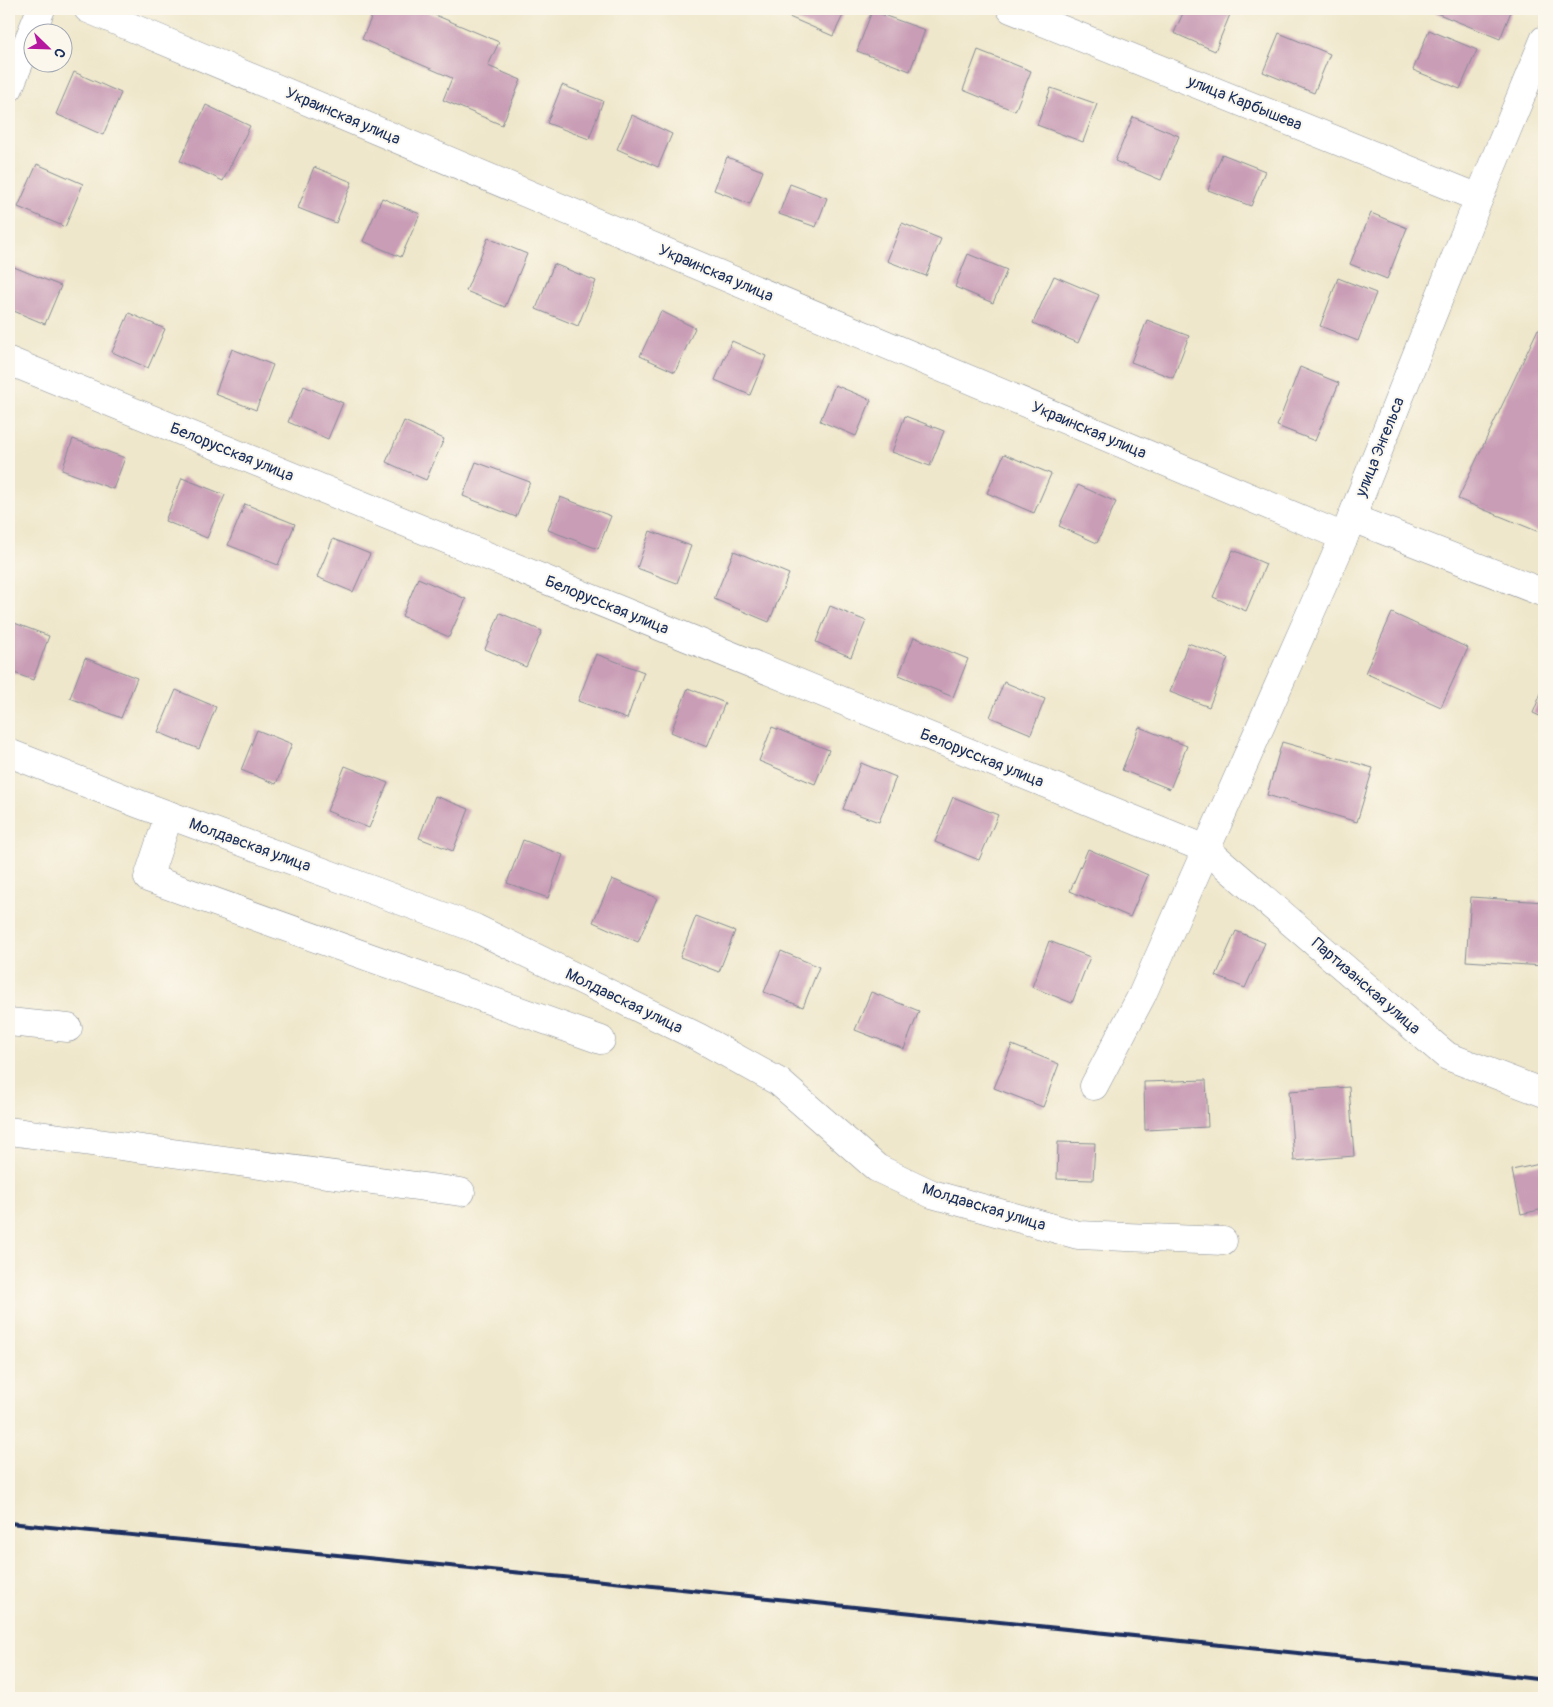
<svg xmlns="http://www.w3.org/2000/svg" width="1553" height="1707" font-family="Pangolin,sans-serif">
  <rect width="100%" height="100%" fill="#fbf7ec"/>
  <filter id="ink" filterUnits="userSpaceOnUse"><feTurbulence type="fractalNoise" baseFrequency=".02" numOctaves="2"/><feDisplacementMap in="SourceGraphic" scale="10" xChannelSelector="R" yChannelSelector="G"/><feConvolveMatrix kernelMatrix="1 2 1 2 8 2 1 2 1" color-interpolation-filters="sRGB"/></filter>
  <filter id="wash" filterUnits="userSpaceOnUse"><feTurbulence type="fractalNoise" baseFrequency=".0096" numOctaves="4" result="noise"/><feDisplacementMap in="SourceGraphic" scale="20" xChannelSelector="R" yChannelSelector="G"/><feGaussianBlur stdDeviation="1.12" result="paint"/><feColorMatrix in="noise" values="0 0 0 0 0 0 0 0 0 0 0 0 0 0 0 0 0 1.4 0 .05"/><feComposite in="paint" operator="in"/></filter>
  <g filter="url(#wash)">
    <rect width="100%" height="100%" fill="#efe7cb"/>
    <g id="blocks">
      <!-- building -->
      <g fill="#c99db6">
        <polygon points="375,9 421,9 499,42 488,66 521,80 502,125 443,100 452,78 362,39"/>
        <polygon points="781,9 846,9 833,36 780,13"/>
        <polygon points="1185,9 1224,9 1231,12 1215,51 1174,33"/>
        <polygon points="1430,9 1512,9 1500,39 1429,10"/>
        <polygon points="872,11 925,30 910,71 857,51"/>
        <polygon points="1429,30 1477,50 1460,89 1413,70"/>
        <polygon points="1279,33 1330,54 1314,93 1263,72"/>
        <polygon points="978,50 1031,71 1015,111 963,90"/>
        <polygon points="74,72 121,93 103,135 56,114"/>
        <polygon points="562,85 603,101 589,139 547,123"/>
        <polygon points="1051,88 1097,104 1083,142 1037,125"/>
        <polygon points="206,105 250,126 223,181 180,161"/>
        <polygon points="632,115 672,134 658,167 617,149"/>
        <polygon points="1133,117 1179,136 1161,180 1115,161"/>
        <polygon points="1222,154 1265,171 1251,206 1208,190"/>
        <polygon points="727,157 763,171 750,204 714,190"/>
        <polygon points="37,164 83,184 65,227 18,207"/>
        <polygon points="314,167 352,182 336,223 298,208"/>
        <polygon points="790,184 827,198 816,227 779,214"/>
        <polygon points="382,198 420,214 401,257 363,241"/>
        <polygon points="1371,213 1407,228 1387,279 1350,264"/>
        <polygon points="902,223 941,239 926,276 887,261"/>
        <polygon points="488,238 527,254 505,307 466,291"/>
        <polygon points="968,254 1007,270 993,303 955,287"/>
        <polygon points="554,264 596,281 578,326 536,309"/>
        <polygon points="9,265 61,286 45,324 9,309"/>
        <polygon points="1054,276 1099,295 1078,343 1033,323"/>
        <polygon points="1338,278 1376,293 1358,341 1320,326"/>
        <polygon points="661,311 695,328 675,372 640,356"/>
        <polygon points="129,313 165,329 148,368 112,352"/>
        <polygon points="1147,320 1189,336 1173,378 1131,362"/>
        <polygon points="1538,329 1544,332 1544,453 1540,464 1544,465 1544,534 1458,499"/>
        <polygon points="732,341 766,356 750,395 715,380"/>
        <polygon points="232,349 273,365 256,410 215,394"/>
        <polygon points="1300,367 1339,383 1315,441 1277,426"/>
        <polygon points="835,385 871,400 856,436 820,421"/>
        <polygon points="304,386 343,403 328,439 288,422"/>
        <polygon points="905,416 944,431 930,466 892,452"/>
        <polygon points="404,421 444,439 426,480 386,462"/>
        <polygon points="73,439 125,458 113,489 62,470"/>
        <polygon points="1004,454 1051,474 1034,513 987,493"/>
        <polygon points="476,462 530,482 516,517 463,496"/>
        <polygon points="182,478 225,495 207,538 165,521"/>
        <polygon points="1078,485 1116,502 1097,543 1059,526"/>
        <polygon points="560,497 611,516 598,549 548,530"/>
        <polygon points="245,504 295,524 278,565 228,545"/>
        <polygon points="650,531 691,546 677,583 637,568"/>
        <polygon points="333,539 370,554 353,592 317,577"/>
        <polygon points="1233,550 1266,564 1246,611 1213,597"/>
        <polygon points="734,551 789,574 769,622 714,599"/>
        <polygon points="418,578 466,599 449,637 402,616"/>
        <polygon points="830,606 866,621 851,657 816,642"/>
        <polygon points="500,613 542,631 526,667 485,649"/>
        <polygon points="1392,613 1468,648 1441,707 1365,673"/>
        <polygon points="9,621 49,636 33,680 9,671"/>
        <polygon points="914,637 968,659 953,697 899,675"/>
        <polygon points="1188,643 1228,658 1209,707 1170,692"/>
        <polygon points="596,654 644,672 627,719 578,701"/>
        <polygon points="85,658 137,678 121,718 70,698"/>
        <polygon points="1004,682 1045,699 1031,734 990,717"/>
        <polygon points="1544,686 1544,718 1533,713"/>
        <polygon points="688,688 725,703 707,747 671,732"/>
        <polygon points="176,690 216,707 199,749 158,732"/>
        <polygon points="772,727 829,750 815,784 759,761"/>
        <polygon points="1139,727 1187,746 1170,789 1122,770"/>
        <polygon points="257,730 292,744 276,784 241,770"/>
        <polygon points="1282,742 1373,768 1357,822 1267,795"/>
        <polygon points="861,763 896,777 879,822 843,809"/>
        <polygon points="345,766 388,783 369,828 327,811"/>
        <polygon points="435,796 469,809 453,851 419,838"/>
        <polygon points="953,797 998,815 979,860 935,842"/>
        <polygon points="523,840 563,855 548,898 507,883"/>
        <polygon points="1088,849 1148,875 1130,917 1070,891"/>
        <polygon points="612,879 657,898 638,942 593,922"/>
        <polygon points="1471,897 1544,902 1544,966 1466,961"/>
        <polygon points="696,916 735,931 719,972 680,957"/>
        <polygon points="1236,931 1265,943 1245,988 1216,976"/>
        <polygon points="1049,941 1090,957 1072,1003 1032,987"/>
        <polygon points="781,951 819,967 803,1007 764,992"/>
        <polygon points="871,992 919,1011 904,1049 855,1030"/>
        <polygon points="1012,1045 1059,1064 1043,1107 994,1088"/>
        <polygon points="1206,1080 1208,1127 1145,1130 1144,1082"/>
        <polygon points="1349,1087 1354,1156 1294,1161 1289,1091"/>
        <polygon points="1058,1142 1095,1143 1093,1180 1057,1179"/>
        <polygon points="1544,1163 1544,1209 1521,1214 1512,1170"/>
      </g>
    </g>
  </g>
  <g filter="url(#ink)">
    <use href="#blocks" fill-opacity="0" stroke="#858b94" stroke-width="1"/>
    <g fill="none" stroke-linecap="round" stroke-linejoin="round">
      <defs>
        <g id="minor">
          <polyline points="88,9 1344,537"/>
          <polyline points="1011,9 1479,198"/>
          <polyline points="9,88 41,9"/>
          <polyline points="9,361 1206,849 1447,1056 1544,1093"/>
          <polyline points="1352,518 1544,593"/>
          <polyline points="9,753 139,804 475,928 698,1037 779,1082 877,1168 932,1194 1078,1235 1223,1241"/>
          <polyline points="169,815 148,878 601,1040"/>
          <polyline points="9,1022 68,1028"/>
          <polyline points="1094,1086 1142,995 1344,537 1479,198 1544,40"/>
          <polyline points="9,1131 461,1192"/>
        </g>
      </defs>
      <!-- minor casing -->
      <use href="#minor" stroke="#858b94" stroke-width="29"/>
      <!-- minor -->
      <use href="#minor" stroke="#fff" stroke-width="28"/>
      <!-- rail -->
      <polyline stroke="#1b2f5e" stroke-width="4" points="9,1523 604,1581 1481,1672 1544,1680"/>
    </g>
  </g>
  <g text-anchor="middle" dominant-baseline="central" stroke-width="4" stroke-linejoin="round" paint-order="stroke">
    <!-- street labels -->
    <g font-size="16" fill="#1b2f5e" stroke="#fbf7ec">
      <text transform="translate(1245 103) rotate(22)">улица Карбышева</text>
      <text transform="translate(343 116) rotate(23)">Украинская улица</text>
      <text transform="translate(716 273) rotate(23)">Украинская улица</text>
      <text transform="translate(1089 430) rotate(23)">Украинская улица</text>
      <text transform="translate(1380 447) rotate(-68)">улица Энгельса</text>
      <text transform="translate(232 452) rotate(22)">Белорусская улица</text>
      <text transform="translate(607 605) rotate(22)">Белорусская улица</text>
      <text transform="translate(982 758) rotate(22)">Белорусская улица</text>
      <text transform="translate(250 845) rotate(20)">Молдавская улица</text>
      <text transform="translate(1366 986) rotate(41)">Партизанская улица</text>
      <text transform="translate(624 1001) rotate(26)">Молдавская улица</text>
      <text transform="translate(984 1207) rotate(17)">Молдавская улица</text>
    </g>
  </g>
  <!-- margin -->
  <rect width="1553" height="1707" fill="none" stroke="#fbf7ec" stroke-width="30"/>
  <!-- north arrow -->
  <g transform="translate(48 48) rotate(113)"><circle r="24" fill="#fbf7ec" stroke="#a1a7b3"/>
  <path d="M0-4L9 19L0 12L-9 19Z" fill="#b5179e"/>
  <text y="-8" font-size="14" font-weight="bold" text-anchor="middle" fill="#1b2f5e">С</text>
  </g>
</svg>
